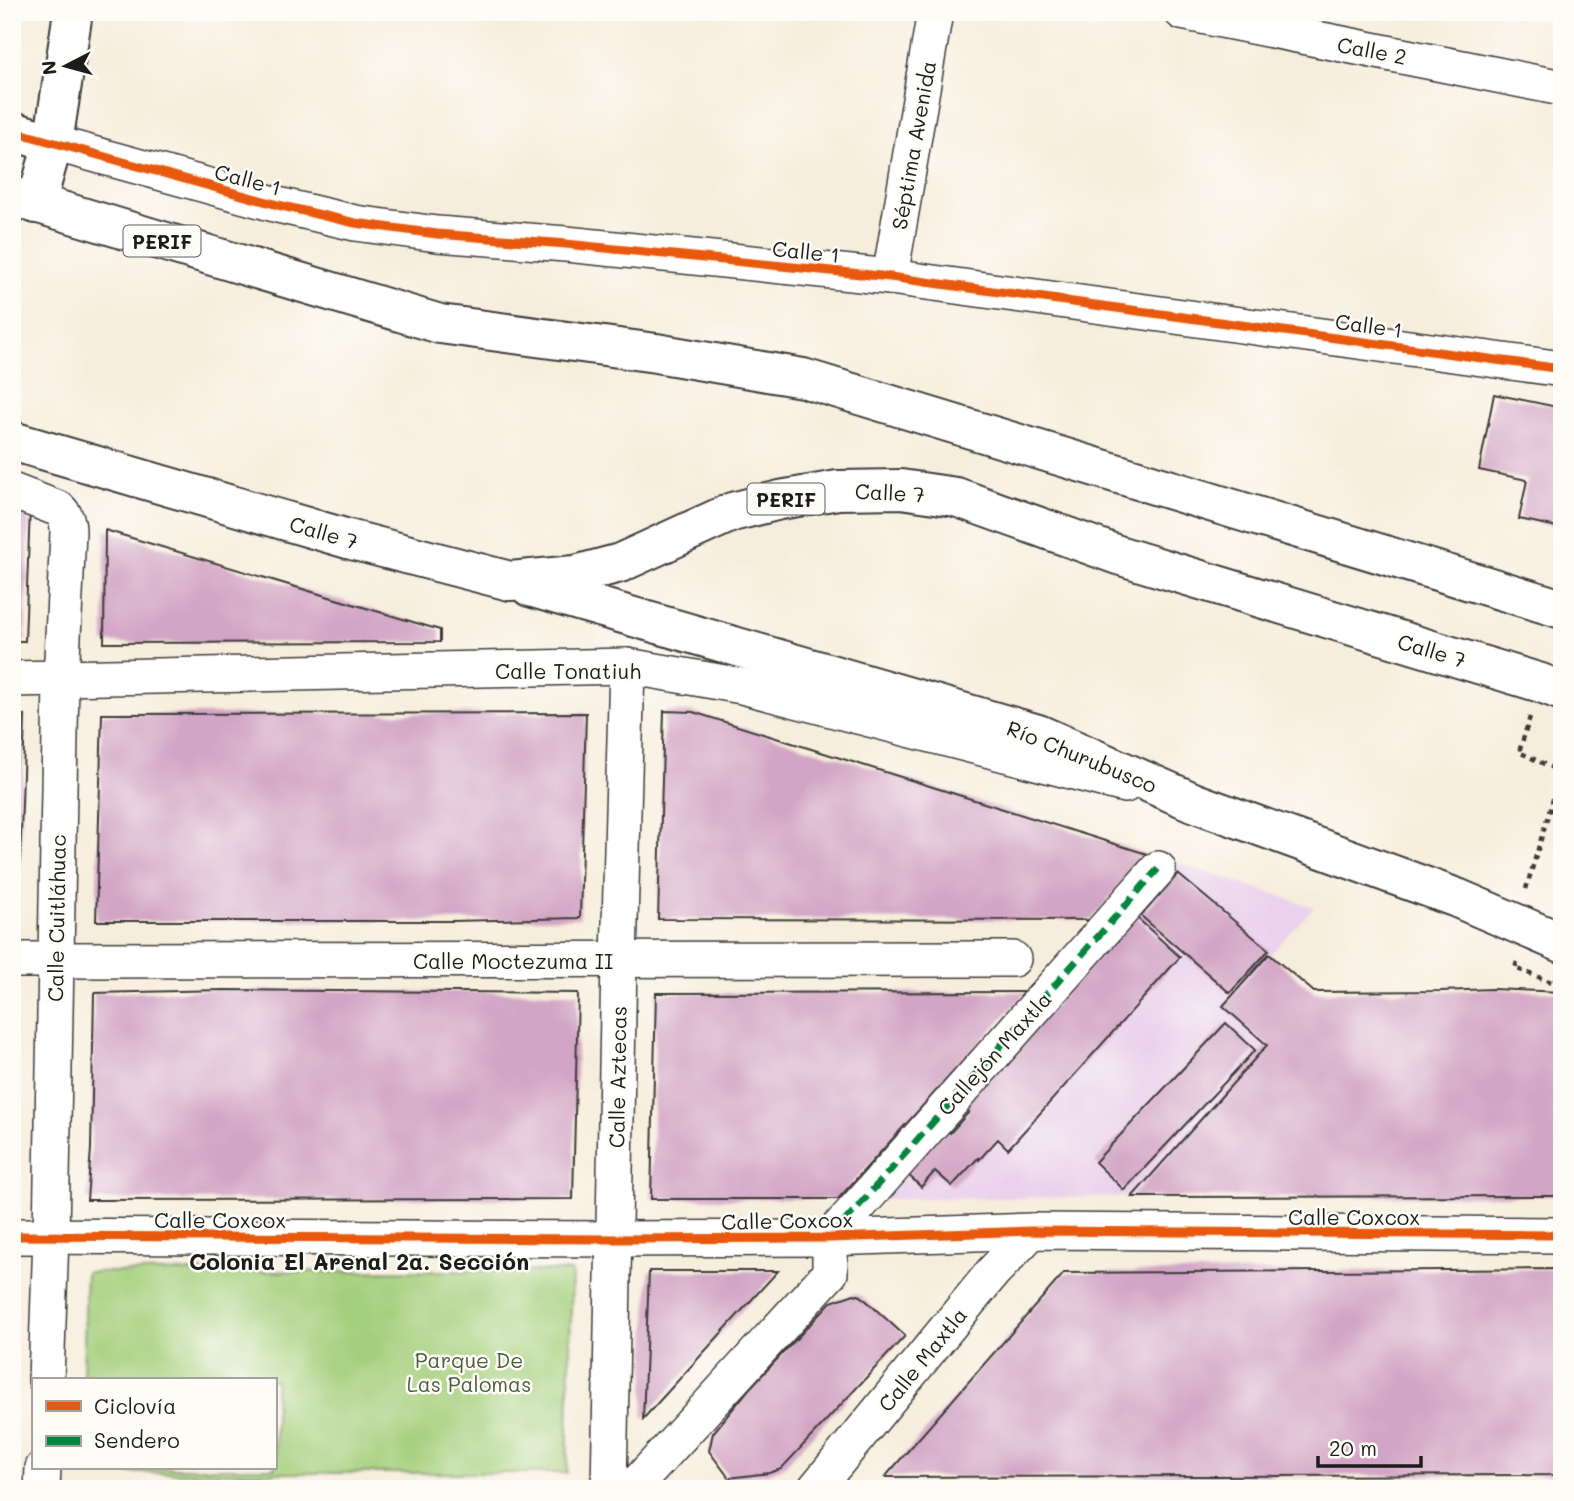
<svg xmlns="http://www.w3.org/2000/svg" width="1574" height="1501" font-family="Mali,sans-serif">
  <rect width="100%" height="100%" fill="#fdfcf7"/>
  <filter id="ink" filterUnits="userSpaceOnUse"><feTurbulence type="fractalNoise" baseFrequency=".0143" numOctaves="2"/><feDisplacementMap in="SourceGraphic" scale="14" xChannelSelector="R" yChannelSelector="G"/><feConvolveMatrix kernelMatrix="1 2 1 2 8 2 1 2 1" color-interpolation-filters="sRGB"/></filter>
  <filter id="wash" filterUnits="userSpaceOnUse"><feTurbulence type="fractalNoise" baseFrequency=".00686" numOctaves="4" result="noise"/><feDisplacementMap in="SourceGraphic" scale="28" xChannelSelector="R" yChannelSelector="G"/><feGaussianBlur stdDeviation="1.57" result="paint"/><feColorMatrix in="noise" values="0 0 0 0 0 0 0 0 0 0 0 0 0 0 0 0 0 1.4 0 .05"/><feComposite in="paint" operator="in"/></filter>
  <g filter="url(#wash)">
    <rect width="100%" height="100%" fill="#f7eddc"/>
    <!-- built -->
    <polygon fill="#ead1ec" points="1162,858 1314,907 1223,1006 1267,1045 1132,1197 855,1199"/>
    <!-- green -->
    <polygon fill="#a4cf7c" stroke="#60764c" stroke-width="2" points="572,1271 567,1473 80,1473 81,1468 275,1468 275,1380 83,1380 86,1272"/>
    <g id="blocks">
      <!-- building -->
      <g fill="#d2a4c5">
        <polygon points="1494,394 1562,408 1562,528 1519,519 1527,480 1479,470"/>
        <polygon points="12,503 30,508 25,641 12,641"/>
        <polygon points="105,530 440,630 440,642 104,643"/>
        <polygon points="664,711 693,712 1147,854 1091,920 658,919"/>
        <polygon points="586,713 580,918 451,921 96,921 102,714"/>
        <polygon points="12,715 25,715 18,922 12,922"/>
        <polygon points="1178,874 1269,950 1230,993 1141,916"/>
        <polygon points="1135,916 1180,957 1008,1149 998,1139 979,1160 978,1158 952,1186 935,1171 921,1187 901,1168 940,1124 950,1133 969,1112 963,1108"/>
        <polygon points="1269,954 1314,992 1441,991 1492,989 1562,992 1562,1196 1132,1197 1267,1045 1223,1006"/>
        <polygon points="223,990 578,993 573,1199 87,1200 91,1149 94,993"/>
        <polygon points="1026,992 838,1199 651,1199 656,993"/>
        <polygon points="12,994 16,994 14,1046 12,1046"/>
        <polygon points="1226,1023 1255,1050 1124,1190 1095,1162"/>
        <polygon points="1562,1269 1562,1475 885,1477 1064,1273"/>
        <polygon points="649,1271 778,1271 643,1419 647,1323"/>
        <polygon points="854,1294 861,1296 905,1336 781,1469 769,1473 729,1478 709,1451 713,1433 749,1389 831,1302"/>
      </g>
    </g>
  </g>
  <g filter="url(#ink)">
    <use href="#blocks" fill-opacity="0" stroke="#3d3b39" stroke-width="2"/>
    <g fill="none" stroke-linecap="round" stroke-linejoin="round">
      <defs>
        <g id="minor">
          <polyline points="1182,12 1562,88"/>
          <polyline points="53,143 278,205 355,223 437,234 566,244 890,277 1562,369"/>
          <polyline points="890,277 935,12"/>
          <path d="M 12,491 L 59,509 C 66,516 68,522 68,532 L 61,679 L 51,1236 L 46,1380"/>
          <polyline points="12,679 627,666 742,686 1125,785"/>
          <polyline points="12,960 1013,959"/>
          <polyline points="12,1236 614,1239 830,1238 1032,1231 1562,1235"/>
          <polyline points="42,1489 43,1468"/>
          <polyline points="609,1489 619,960 627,666"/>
          <polyline points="632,1489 830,1273 830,1238 1158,869"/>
          <polyline points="815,1489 993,1272 1032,1231"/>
        </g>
        <g id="tertiary">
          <polyline points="12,131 53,143"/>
          <polyline points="36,204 53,143 73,12"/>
        </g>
        <g id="primary">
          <polyline points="12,196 440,324 656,353 803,378 1562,609"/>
          <polyline points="12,441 348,539 510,581 575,575 620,563 732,512 780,500 838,490 901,489 956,497 1118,555 1541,683 1562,691"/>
          <polyline points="530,587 1038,734 1193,802 1457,898 1562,943"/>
        </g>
      </defs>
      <!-- minor casing -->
      <use href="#minor" stroke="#3d3b39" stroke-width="38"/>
      <!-- tertiary casing -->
      <use href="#tertiary" stroke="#3d3b39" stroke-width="42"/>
      <!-- primary casing -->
      <use href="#primary" stroke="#3d3b39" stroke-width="42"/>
      <!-- path -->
      <g stroke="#3d3b39" stroke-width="4.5" stroke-dasharray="5 5" stroke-linecap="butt">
        <polyline points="1530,717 1519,752 1561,772"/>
        <polyline points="1526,889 1562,769"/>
        <polyline points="1517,962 1515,968 1554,983 1556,978"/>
      </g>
      <!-- minor -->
      <use href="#minor" stroke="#fff" stroke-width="35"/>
      <!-- tertiary -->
      <use href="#tertiary" stroke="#fff" stroke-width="38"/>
      <!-- primary -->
      <use href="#primary" stroke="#fff" stroke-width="38"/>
      <!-- quiet -->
      <polyline stroke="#00873e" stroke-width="7" stroke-dasharray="14 7" stroke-linecap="butt" points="830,1238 1158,869"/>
      <defs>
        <g id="cycleway">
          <polyline points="12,131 278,205 355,223 437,234 566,244 890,277 1562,369"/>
          <polyline points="12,1236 614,1239 830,1238 1032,1231 1562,1235"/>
        </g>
      </defs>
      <!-- cycleway casing -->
      <use href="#cycleway" stroke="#fdfcf7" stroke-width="13"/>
      <!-- cycleway -->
      <use href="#cycleway" stroke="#e8590c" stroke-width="9"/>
    </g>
  </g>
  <g text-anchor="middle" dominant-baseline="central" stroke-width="5" stroke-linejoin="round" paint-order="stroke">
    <!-- shield labels -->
    <g fill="#fdfcf7" stroke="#605f5e" stroke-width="2">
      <rect x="123.5" y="225.5" width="77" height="31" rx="5"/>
      <rect x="747.5" y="483.5" width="77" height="31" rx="5"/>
    </g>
    <g font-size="19" font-weight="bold" fill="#1c1c1c">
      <text x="162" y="241">PERIF</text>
      <text x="786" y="499">PERIF</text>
    </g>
    <!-- street labels -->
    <g font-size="21" fill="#1c1c1c" stroke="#fdfcf7">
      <text transform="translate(1372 50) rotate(11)">Calle 2</text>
      <text transform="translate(913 145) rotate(-80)">Séptima Avenida</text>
      <text transform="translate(248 179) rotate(15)">Calle 1</text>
      <text transform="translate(806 251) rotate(6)">Calle 1</text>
      <text transform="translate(1369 325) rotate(8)">Calle 1</text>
      <text transform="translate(890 492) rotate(3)">Calle 7</text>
      <text transform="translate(324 532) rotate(16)">Calle 7</text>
      <text transform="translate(1432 650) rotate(17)">Calle 7</text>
      <text x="568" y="670">Calle Tonatiuh</text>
      <text transform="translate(1082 756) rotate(22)">Río Churubusco</text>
      <text transform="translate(56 918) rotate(-89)">Calle Cuitláhuac</text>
      <text x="513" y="960">Calle Moctezuma II</text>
      <text transform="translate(994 1053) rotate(-48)">Callejón Maxtla</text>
      <text transform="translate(617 1077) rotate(-89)">Calle Aztecas</text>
      <text x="1354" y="1216">Calle Coxcox</text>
      <text x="220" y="1219">Calle Coxcox</text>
      <text transform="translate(787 1220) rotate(-1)">Calle Coxcox</text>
      <text transform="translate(922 1359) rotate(-51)">Calle Maxtla</text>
    </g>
    <!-- park labels -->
    <g font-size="21" fill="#4c5b3e" stroke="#fdfcf7">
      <text x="469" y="1359">Parque De<tspan x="469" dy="24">Las Palomas</tspan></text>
    </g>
    <!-- neighbourhood labels -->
    <g font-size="23" font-weight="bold" fill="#1c1c1c" stroke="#fdfcf7">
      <text x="359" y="1261">Colonia El Arenal 2a. Sección</text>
    </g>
  </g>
  <!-- margin -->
  <rect width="1574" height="1501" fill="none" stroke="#fdfcf7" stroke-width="42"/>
  <!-- legend -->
  <rect x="32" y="1378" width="245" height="91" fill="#fdfcf7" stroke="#a3a29f" stroke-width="2"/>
  <rect x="46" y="1401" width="35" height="10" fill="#e8590c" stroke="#a3a29f" stroke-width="2"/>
  <text x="94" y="1414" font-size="21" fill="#1c1c1c">Ciclovía</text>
  <rect x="46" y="1436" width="35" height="10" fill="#00873e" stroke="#a3a29f" stroke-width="2"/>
  <text x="94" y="1448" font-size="21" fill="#1c1c1c">Sendero</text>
  <!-- north arrow -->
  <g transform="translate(66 66) rotate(264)" stroke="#fdfcf7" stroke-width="5" paint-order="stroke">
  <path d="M0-5L12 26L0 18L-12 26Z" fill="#1c1c1c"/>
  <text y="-10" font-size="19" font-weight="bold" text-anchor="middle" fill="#1c1c1c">N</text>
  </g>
  <!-- scale -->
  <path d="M1318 1456v10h103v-10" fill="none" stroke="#1c1c1c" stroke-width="3.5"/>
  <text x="1329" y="1456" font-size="21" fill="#1c1c1c" stroke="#fdfcf7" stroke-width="5" paint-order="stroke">20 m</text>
</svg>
